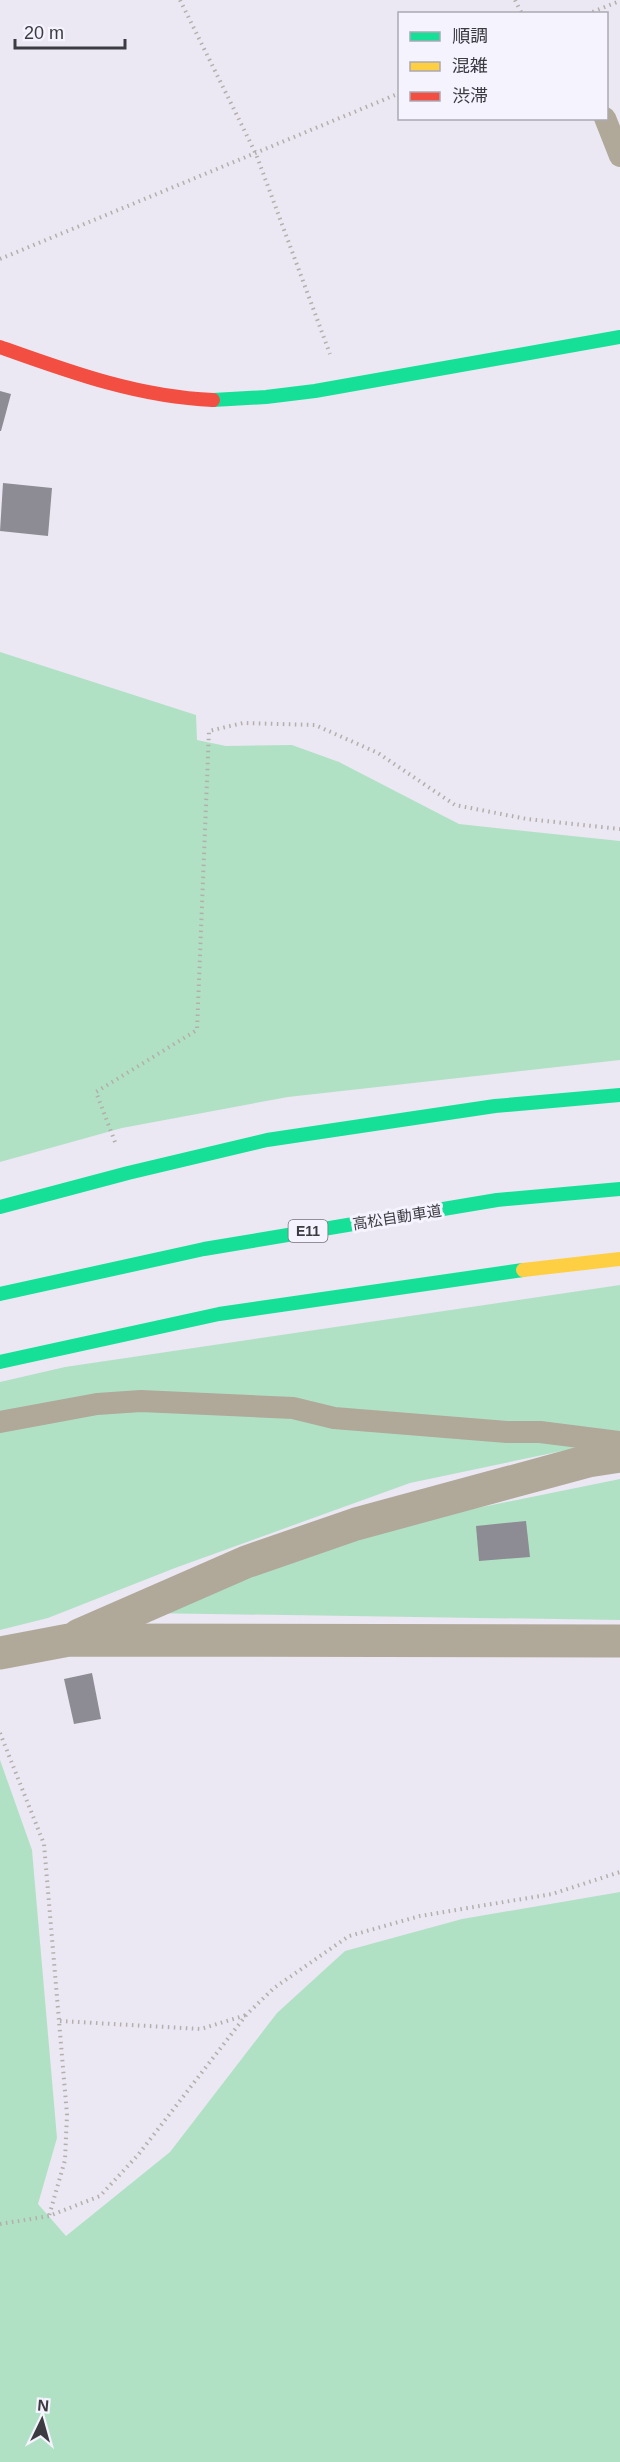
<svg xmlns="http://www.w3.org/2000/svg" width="620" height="2462" font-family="Helvetica,'Noto Sans JP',sans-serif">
  <rect width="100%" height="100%" fill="#ebe8f3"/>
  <!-- green -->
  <g fill="#b1e1c5">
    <polygon points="0,652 196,715 197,740 226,746 292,745 339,762 459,824 620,841 620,1060 288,1097 122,1128 0,1162"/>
    <polygon points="620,1285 620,1445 562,1451 410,1483 175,1568 48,1618 0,1630 0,1382 65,1367"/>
    <polygon points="620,1479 620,1620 144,1613 369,1530"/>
    <polygon points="0,1760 32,1850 57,2138 38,2204 66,2236 170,2152 277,2013 345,1951 462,1919 620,1892 620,2462 0,2462"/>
  </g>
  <!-- building -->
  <g fill="#8d8b93">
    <polygon points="0,391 11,394 1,431 0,431"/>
    <polygon points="3,483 52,488 48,536 0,531"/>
    <polygon points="526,1521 530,1557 479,1561 476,1526"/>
    <polygon points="92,1673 101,1719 74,1724 64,1679"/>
  </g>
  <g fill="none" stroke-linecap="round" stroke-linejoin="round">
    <!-- path -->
    <g stroke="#b4afab" stroke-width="4" stroke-dasharray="1.5 4.5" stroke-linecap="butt">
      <polyline points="180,0 256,154 330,354"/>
      <polyline points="515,0 522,14"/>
      <polyline points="587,14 620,1"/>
      <polyline points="0,259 400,93"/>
      <polyline points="115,1142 96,1092 197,1030 209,731 243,723 315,725 378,753 455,805 527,819 620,829"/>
      <polyline points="0,1733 44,1844 67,2115 65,2160 49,2216"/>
      <polyline points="60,2021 201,2029 246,2015"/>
      <polyline points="0,2224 49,2216 100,2196 138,2155 247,2014 274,1988 349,1936 420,1916 552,1894 620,1872"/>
    </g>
    <!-- lane -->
    <g stroke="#b0a999" stroke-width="22">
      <polyline points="605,118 620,156"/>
      <polyline points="0,1422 97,1404 141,1401 293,1408 334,1418 507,1432 540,1432 620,1442"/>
    </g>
    <!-- street -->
    <g stroke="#b0a999" stroke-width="33">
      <polyline points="79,1635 246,1562 356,1524 588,1461 620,1456"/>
      <polyline points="0,1653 69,1640 620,1641"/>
    </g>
    <!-- fast -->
    <g stroke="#16e098" stroke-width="14">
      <polyline points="213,400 266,397 315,391 620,337"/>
      <polyline points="0,1207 128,1173 267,1140 495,1106 620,1095"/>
      <polyline points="0,1294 204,1249 497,1200 620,1189"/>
      <polyline points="0,1362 219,1314 523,1270"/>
    </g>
    <!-- slow -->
    <polyline stroke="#ffcf43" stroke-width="14" points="523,1270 620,1259"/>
    <!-- jam -->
    <path stroke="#f24e42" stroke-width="14" d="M 0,347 C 70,372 138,397 213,400"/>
  </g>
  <g text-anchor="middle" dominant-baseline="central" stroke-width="6" stroke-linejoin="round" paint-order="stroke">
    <!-- shield labels -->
    <rect fill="#f5f3fe" stroke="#74727a" stroke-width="1.5" x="288.5" y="1220" width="39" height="22" rx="4.5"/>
    <g font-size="14" font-weight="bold" fill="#3c3b42">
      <text x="308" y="1231">E11</text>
    </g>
    <!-- street labels -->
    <g font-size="15" fill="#3c3b42" stroke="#f5f3fe">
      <text transform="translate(397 1217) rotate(-9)">高松自動車道</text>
    </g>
  </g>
  <!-- legend -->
  <rect x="398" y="12" width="210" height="108" fill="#f5f3fe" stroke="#aba9b3" stroke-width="1.5"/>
  <rect x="410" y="32" width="30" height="9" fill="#16e098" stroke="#aba9b3" stroke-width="1.5"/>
  <text x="452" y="42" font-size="18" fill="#3c3b42">順調</text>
  <rect x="410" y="62" width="30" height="9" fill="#ffcf43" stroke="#aba9b3" stroke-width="1.5"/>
  <text x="452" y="72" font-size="18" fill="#3c3b42">混雑</text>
  <rect x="410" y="92" width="30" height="9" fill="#f24e42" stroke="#aba9b3" stroke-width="1.5"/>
  <text x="452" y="102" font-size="18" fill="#3c3b42">渋滞</text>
  <!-- north arrow -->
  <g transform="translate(42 2420) rotate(5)" stroke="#f5f3fe" stroke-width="4.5" paint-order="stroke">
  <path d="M0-4.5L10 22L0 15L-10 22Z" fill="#3c3b42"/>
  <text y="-9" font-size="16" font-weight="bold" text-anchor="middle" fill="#3c3b42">N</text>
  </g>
  <!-- scale -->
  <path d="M15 39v9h110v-9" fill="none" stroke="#3c3b42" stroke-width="3"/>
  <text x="24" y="39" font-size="18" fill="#3c3b42" stroke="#f5f3fe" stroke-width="4.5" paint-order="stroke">20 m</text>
</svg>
